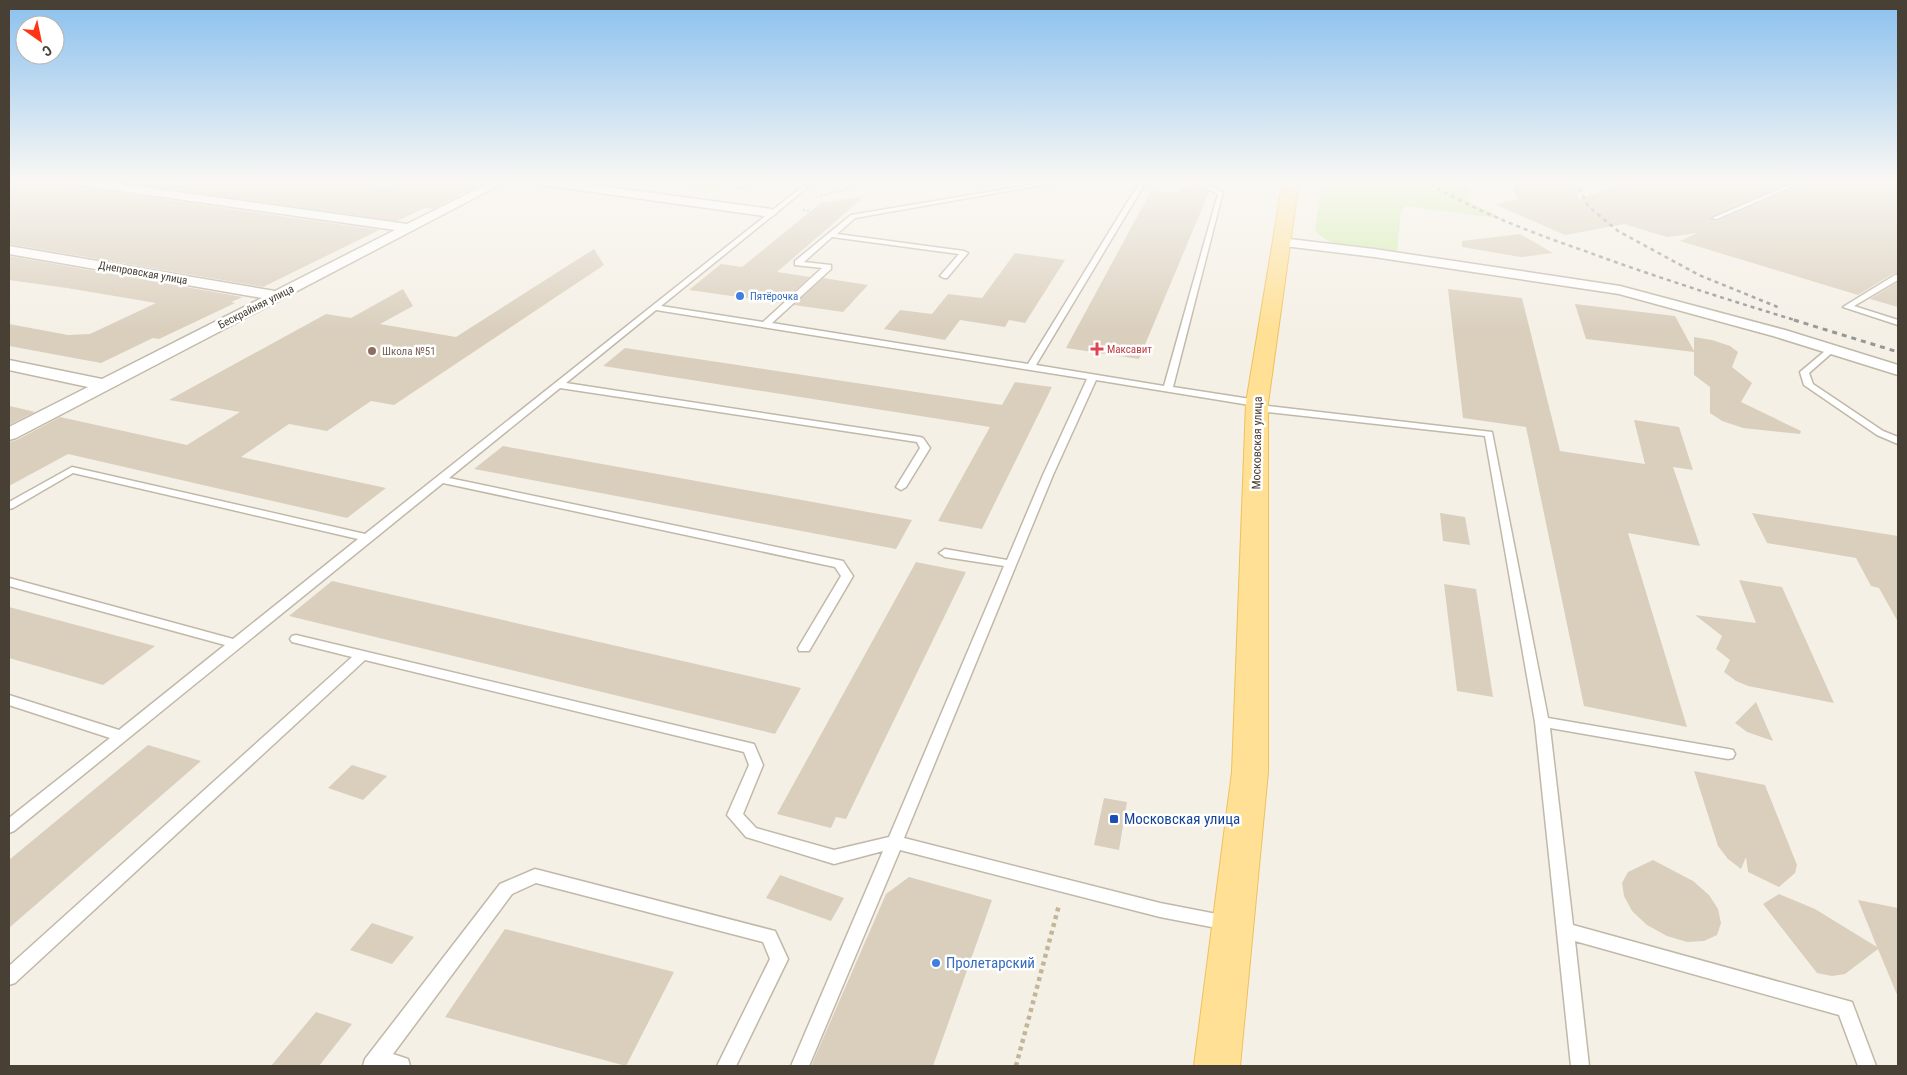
<svg xmlns="http://www.w3.org/2000/svg" width="1907" height="1075" font-family="'Roboto Condensed',sans-serif">
  <rect width="100%" height="100%" fill="#f5f0e6"/>
  <!-- green -->
  <g fill="#d0edab">
    <polygon points="611,180 730,180 714,191"/>
    <path d="M 1323,180 L 1460,180 L 1469,192 L 1464,196 L 1471,202 L 1503,219 L 1406,206 L 1401,211 L 1397,252 C 1374,249 1328,250 1315,230 Z"/>
  </g>
  <!-- building -->
  <g fill="#dacfbd">
    <polygon points="9,180 29,180 379,230 263,287 9,244"/>
    <polygon points="105,180 337,180 389,188 408,180 443,180 479,185 432,209 425,208 397,221"/>
    <polygon points="1511,180 1575,180 1579,199 1632,180 1797,180 1710,217 1717,221 1809,182 1810,180 1898,180 1898,273 1894,273 1858,295 1680,241 1697,233 1667,237 1624,224 1565,235 1494,204 1517,200"/>
    <polygon points="1182,186 1201,188 1209,192 1139,359 1066,348 1151,191 1179,193"/>
    <polygon points="865,196 777,272 810,277 781,303 689,290 721,264 742,267 821,203"/>
    <polygon points="1520,234 1553,253 1521,257 1462,247 1462,241"/>
    <polygon points="594,249 604,265 394,405 371,401 327,431 289,424 241,457 386,488 347,518 68,454 9,486 9,442 17,440 60,417 187,445 240,412 169,400 326,314 351,318 403,289 413,306 380,324 456,337"/>
    <polygon points="1015,253 1065,260 1025,323 1009,320 1005,327 960,320 945,340 884,329 900,310 932,314 948,294 982,298"/>
    <polygon points="9,256 243,297 231,302 235,303 159,339 153,338 101,363 9,346 9,324 68,335 90,334 156,303 67,288 9,280"/>
    <polygon points="823,278 868,285 843,312 794,305"/>
    <polygon points="1898,282 1898,307 1870,299"/>
    <polygon points="1448,289 1522,298 1560,451 1645,464 1634,420 1679,427 1693,470 1673,467 1700,546 1628,533 1687,727 1584,706 1526,427 1463,418"/>
    <polygon points="1575,304 1675,316 1694,351 1694,337 1712,340 1730,346 1738,352 1732,367 1752,383 1741,402 1801,431 1800,434 1743,428 1722,421 1710,413 1710,387 1694,375 1694,352 1586,339"/>
    <polygon points="625,348 1002,405 1015,382 1052,387 982,529 938,521 990,427 603,366"/>
    <polygon points="9,406 23,409 35,412 9,425"/>
    <polygon points="503,446 912,520 896,549 474,469"/>
    <polygon points="1440,513 1465,517 1470,545 1443,541"/>
    <polygon points="1752,513 1898,536 1898,622 1879,588 1871,586 1856,558 1767,543"/>
    <polygon points="916,562 966,572 846,819 836,817 831,828 777,814"/>
    <polygon points="1739,580 1782,587 1834,703 1748,686 1736,681 1724,672 1730,660 1716,649 1722,636 1695,615 1756,623"/>
    <polygon points="332,581 801,688 775,734 289,616"/>
    <polygon points="1444,584 1476,589 1493,697 1457,691"/>
    <polygon points="9,607 155,646 103,685 9,658"/>
    <polygon points="1756,702 1773,741 1747,732 1735,723"/>
    <polygon points="148,745 201,761 9,928 9,860"/>
    <polygon points="352,765 387,776 363,800 328,788"/>
    <polygon points="1694,771 1765,785 1797,865 1795,873 1779,887 1748,872 1746,857 1741,869 1728,859 1718,846"/>
    <polygon points="1104,798 1127,802 1119,850 1094,845"/>
    <polygon points="1653,860 1693,881 1709,895 1718,909 1721,923 1717,935 1704,941 1687,942 1667,936 1647,925 1632,911 1624,896 1622,883 1628,872"/>
    <polygon points="780,875 844,898 831,921 766,898"/>
    <polygon points="909,877 992,900 933,1066 811,1066 886,894"/>
    <polygon points="1779,894 1815,909 1877,947 1858,900 1898,908 1898,997 1878,949 1845,974 1832,976 1817,973 1763,904"/>
    <polygon points="372,923 414,937 392,964 350,950"/>
    <polygon points="505,929 674,972 626,1066 445,1017"/>
    <polygon points="316,1012 352,1024 319,1066 271,1066"/>
  </g>
  <g fill="none" stroke-linecap="round" stroke-linejoin="round">
    <defs>
      <g id="lane">
        <polygon points="1060,180 1071,180 855,218 837,234 964,251 968,253 947,278 944,278 940,276 959,254 832,237 804,262 831,265 831,269 772,323 1028,364 1141,180 1147,180 1036,365 1164,386 1218,194 1190,180 1197,180 1223,192 1173,387 1257,400 1262,403 1259,405 1492,432 1548,718 1728,749 1733,750 1735,754 1733,758 1728,759 1550,728 1573,925 1852,1002 1876,1066 1858,1066 1839,1015 1575,941 1589,1066 1571,1066 1535,722 1485,436 1258,411 1253,408 1256,406 1096,380 1053,475 904,838 1160,903 1227,916 1233,918 1235,923 1233,928 1227,930 1160,917 900,850 809,1066 791,1066 883,851 834,864 746,837 727,815 749,765 744,752 365,660 15,983 9,985 9,966 352,657 292,642 290,639 292,636 296,635 754,744 763,765 743,814 756,828 834,850 889,837 1004,566 945,557 939,553 945,549 1007,560 1043,475 1087,379 656,310 566,383 920,437 923,438 930,448 906,487 901,490 896,487 920,448 917,442 560,388 449,478 843,561 853,576 809,651 799,651 798,648 841,576 835,567 443,483 14,831 9,833 9,818 110,738 9,705 9,695 119,730 225,645 9,586 9,578 233,639 358,539 73,473 13,508 9,509 9,502 72,467 365,534 803,186 808,187 661,306 763,322 822,268 795,265 795,261 851,215"/>
        <polygon points="1801,180 1808,180 1717,219 1712,218"/>
        <polygon points="1895,275 1898,275 1898,280 1854,306 1898,320 1898,325 1843,307"/>
        <polygon points="1831,346 1835,349 1834,351 1809,373 1813,384 1883,431 1898,437 1898,444 1877,435 1804,385 1800,372"/>
        <polygon points="535,869 775,931 788,959 736,1066 717,1066 770,959 763,942 536,883 512,894 393,1054 408,1059 410,1066 363,1066 365,1059 500,884"/>
      </g>
      <g id="street">
        <polygon points="65,180 93,180 407,224 495,180 509,180 16,438 9,440 9,427 88,387 9,370 9,360 102,379 262,298 9,254 9,246 275,291 395,230 71,184"/>
        <polygon points="529,180 557,180 771,209 777,213 771,217 535,184"/>
        <polygon points="1281,238 1374,249 1620,286 1785,330 1898,365 1898,375 1773,336 1619,294 1374,257 1276,245 1274,242"/>
      </g>
      <polygon id="primary" points="1283,180 1299,180 1268,403 1268,772 1240,1066 1194,1066 1232,772 1246,403"/>
    </defs>
    <!-- lane casing -->
    <use href="#lane" stroke="#c1b8a8" stroke-width="3"/>
    <!-- street casing -->
    <use href="#street" stroke="#c1b8a8" stroke-width="3"/>
    <!-- primary casing -->
    <use href="#primary" stroke="#efc15a" stroke-width="2"/>
    <!-- path-far1 -->
    <g stroke="#c4b498" stroke-width="2" stroke-dasharray="2 2" stroke-linecap="butt">
      <polyline points="737,189 747,186 756,180"/>
      <polyline points="816,197 844,190 856,180"/>
      <polyline points="803,210 811,211"/>
    </g>
    <!-- path -->
    <polyline stroke="#c4b498" stroke-width="4.5" stroke-dasharray="4 4" stroke-linecap="butt" points="1016,1066 1059,905"/>
    <!-- lane -->
    <use href="#lane" fill="#fff" fill-rule="evenodd"/>
    <!-- street -->
    <use href="#street" fill="#fff" fill-rule="evenodd"/>
    <!-- primary -->
    <use href="#primary" fill="#ffe095" fill-rule="evenodd"/>
    <!-- rail-far1 -->
    <g stroke="#969696" stroke-width="2.5" stroke-dasharray="4 4" stroke-linecap="butt">
      <path d="M 1423,180 C 1473,210 1527,231 1582,250 C 1653,276 1725,299 1798,321"/>
      <polyline points="1580,180 1580,190 1588,206 1618,231 1699,275 1780,308"/>
    </g>
    <!-- rail -->
    <polyline stroke="#969696" stroke-width="3" stroke-dasharray="5 5" stroke-linecap="butt" points="1794,320 1898,352"/>
  </g>
  <!-- sky -->
  <linearGradient id="sky" x2="0" y2="1"><stop stop-color="#8ac0ee"/><stop offset="0.55" stop-color="#faf8f4"/><stop offset="1" stop-color="#faf8f4" stop-opacity="0"/></linearGradient>
  <rect width="1907" height="330" fill="url(#sky)"/>
  <!-- markers -->
  <g fill="#3f7fe0" stroke="#fff" stroke-width="2">
    <circle cx="740" cy="296" r="5"/>
    <circle cx="936" cy="963" r="5"/>
  </g>
  <path fill="#e0444e" stroke="#fff" stroke-width="2" d="M1094.5 341.5h5v5h5v5h-5v5h-5v-5h-5v-5h5z"/>
  <circle fill="#8d6e63" stroke="#fff" stroke-width="2" cx="372" cy="351" r="5"/>
  <rect fill="#1a4fb4" stroke="#fff" stroke-width="2" x="1109" y="814" width="10" height="10" rx="2.5"/>
  <g text-anchor="middle" dominant-baseline="central" stroke-width="5" stroke-linejoin="round" paint-order="stroke">
    <!-- far-street labels -->
    <g font-size="11" fill="#484035" stroke="#fff">
      <text transform="translate(143 273) rotate(10)">Днепровская улица</text>
      <text transform="translate(256 307) rotate(-27)">Бескрайняя улица</text>
    </g>
    <!-- far-shop labels -->
    <g font-size="11" fill="#366cbe" stroke="#fff" text-anchor="start">
      <text x="750" y="296">Пятёрочка</text>
    </g>
    <!-- far-health labels -->
    <g font-size="11" fill="#be3a42" stroke="#fff" text-anchor="start">
      <text x="1107" y="349">Максавит</text>
    </g>
    <!-- far-education labels -->
    <g font-size="11" fill="#785e54" stroke="#fff" text-anchor="start">
      <text x="382" y="351">Школа №51</text>
    </g>
    <!-- street labels -->
    <g font-size="12" fill="#484035" stroke="#fff">
      <text transform="translate(1257 443) rotate(-89)">Московская улица</text>
    </g>
    <!-- near-transit labels -->
    <g font-size="15" fill="#164399" stroke="#fff" text-anchor="start">
      <text x="1124" y="819">Московская улица</text>
    </g>
    <!-- near-shop labels -->
    <g font-size="15" fill="#366cbe" stroke="#fff" text-anchor="start">
      <text x="946" y="963">Пролетарский</text>
    </g>
  </g>
  <!-- border -->
  <rect width="1907" height="1075" fill="none" stroke="#484035" stroke-width="20"/>
  <!-- north arrow -->
  <g transform="translate(40 40) rotate(147)"><circle r="24" fill="#ffffff" stroke="#b6b3ae"/>
  <path d="M0-4L9 19L0 12L-9 19Z" fill="#ff3413"/>
  <text y="-8" font-size="14" font-weight="bold" text-anchor="middle" fill="#484035">С</text>
  </g>
</svg>
